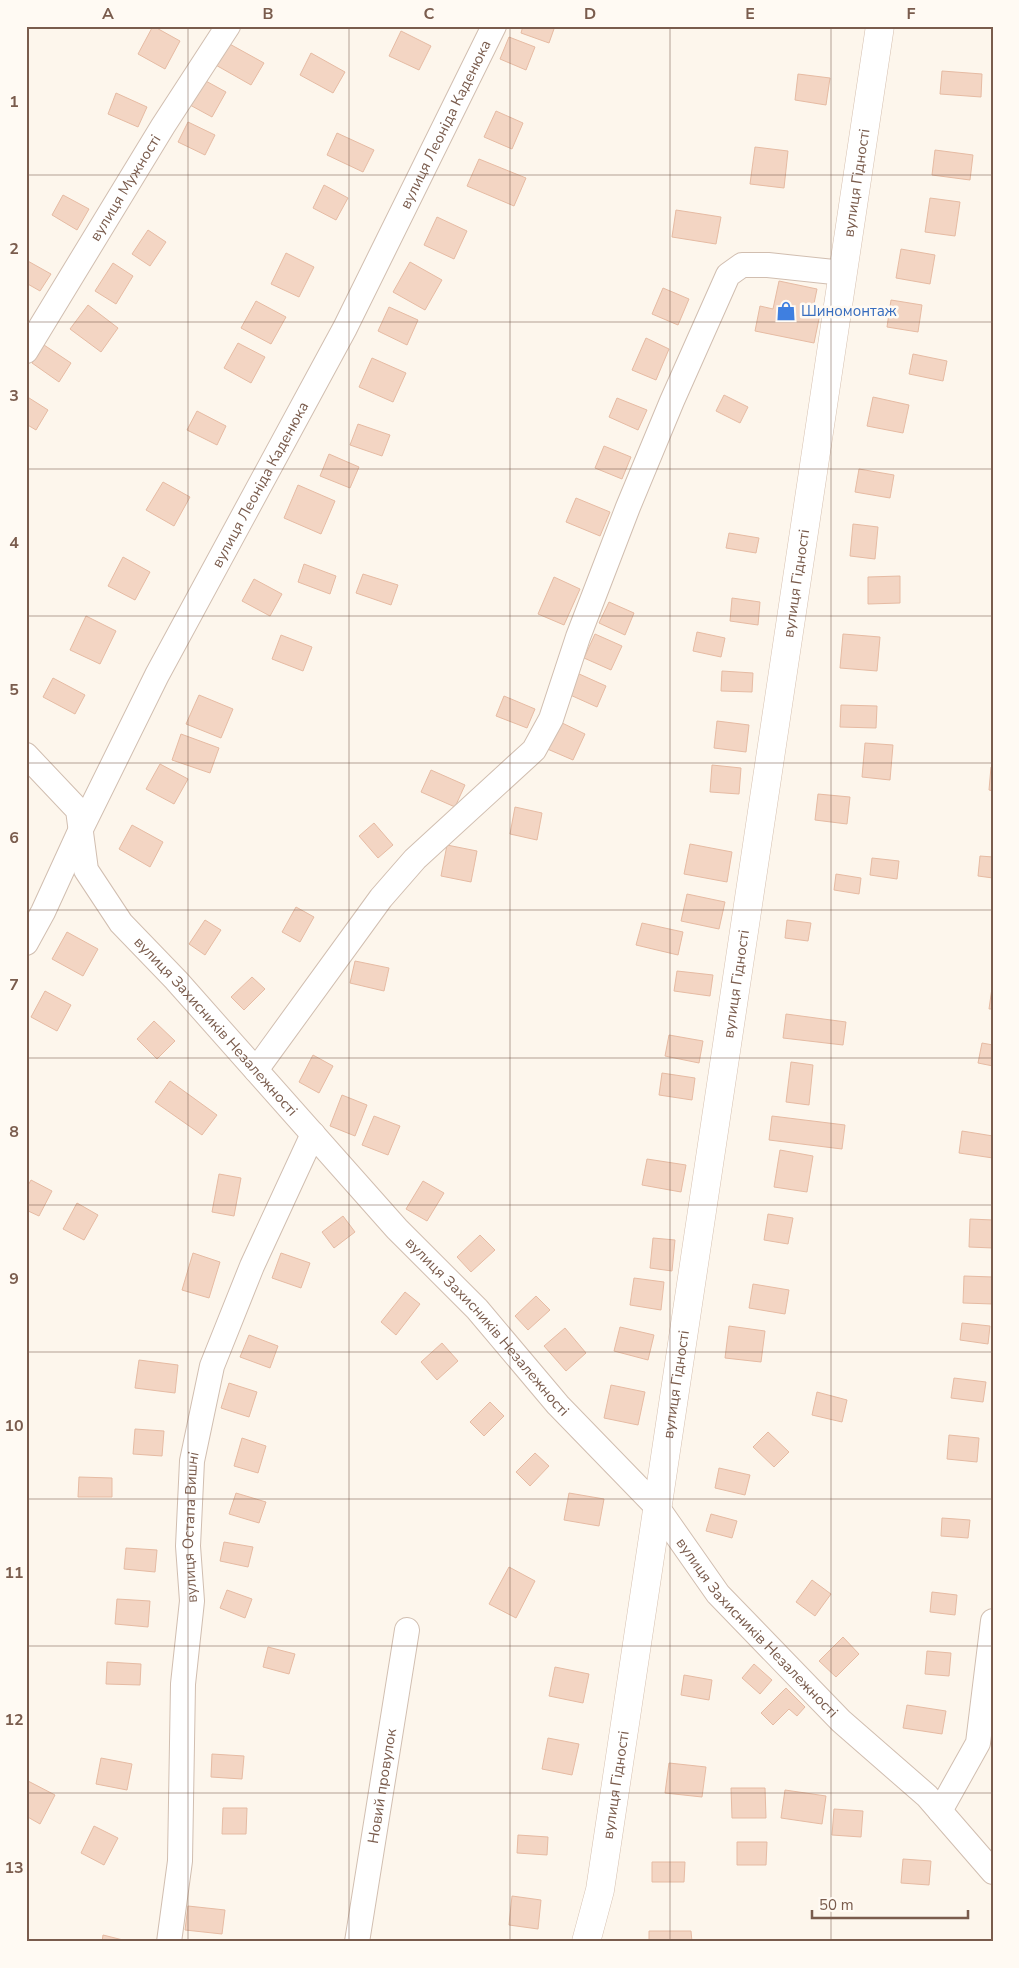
<svg xmlns="http://www.w3.org/2000/svg" width="1019" height="1968" font-family="'Nunito Sans',sans-serif">
  <rect width="100%" height="100%" fill="#fdf6ec"/>
  <!-- building -->
  <g fill="#f3d5c3" stroke="#e6bba3">
    <polygon points="153,26 180,41 165,69 138,54"/>
    <polygon points="523,26 555,26 549,43 521,33"/>
    <polygon points="401,31 431,46 419,70 389,56"/>
    <polygon points="509,37 535,47 526,70 500,59"/>
    <polygon points="226,42 264,63 251,85 214,64"/>
    <polygon points="311,53 345,72 333,93 300,75"/>
    <polygon points="942,71 982,74 981,97 940,94"/>
    <polygon points="798,74 830,78 826,105 795,100"/>
    <polygon points="204,80 226,92 212,117 190,105"/>
    <polygon points="116,93 147,107 138,127 108,114"/>
    <polygon points="496,111 523,123 512,149 484,137"/>
    <polygon points="188,122 215,135 205,155 178,142"/>
    <polygon points="337,133 374,150 363,172 327,155"/>
    <polygon points="755,147 788,151 784,188 750,184"/>
    <polygon points="935,150 973,155 970,180 932,175"/>
    <polygon points="479,159 526,178 514,206 467,186"/>
    <polygon points="324,185 348,198 336,220 313,208"/>
    <polygon points="63,195 89,209 77,230 52,215"/>
    <polygon points="930,198 960,202 955,236 925,232"/>
    <polygon points="676,210 721,217 716,244 672,237"/>
    <polygon points="437,217 467,231 454,259 424,245"/>
    <polygon points="148,230 166,242 150,266 132,254"/>
    <polygon points="901,249 935,255 930,284 896,278"/>
    <polygon points="286,253 314,267 299,297 271,284"/>
    <polygon points="26,260 51,274 40,291 26,283"/>
    <polygon points="410,262 442,280 425,310 393,292"/>
    <polygon points="113,263 133,276 116,304 95,291"/>
    <polygon points="779,281 817,289 812,313 820,314 814,343 755,331 760,306 773,309"/>
    <polygon points="663,288 689,299 678,325 652,314"/>
    <polygon points="891,300 922,305 918,332 887,327"/>
    <polygon points="256,301 286,317 271,344 241,328"/>
    <polygon points="88,305 118,328 101,352 70,329"/>
    <polygon points="389,307 418,320 407,345 378,331"/>
    <polygon points="646,338 669,349 656,380 632,370"/>
    <polygon points="238,343 265,357 251,383 224,368"/>
    <polygon points="44,345 71,363 59,382 32,363"/>
    <polygon points="913,354 947,361 943,381 909,374"/>
    <polygon points="372,358 406,373 393,402 359,387"/>
    <polygon points="724,395 748,407 740,423 716,411"/>
    <polygon points="26,396 48,410 36,430 26,424"/>
    <polygon points="873,397 909,405 903,433 867,426"/>
    <polygon points="617,398 647,410 638,430 609,417"/>
    <polygon points="197,411 226,426 217,445 187,430"/>
    <polygon points="358,424 390,435 382,456 350,445"/>
    <polygon points="604,446 631,457 622,479 595,468"/>
    <polygon points="329,454 359,467 350,488 320,476"/>
    <polygon points="859,469 894,475 890,498 855,492"/>
    <polygon points="163,482 190,497 174,526 146,510"/>
    <polygon points="298,485 335,501 321,534 284,518"/>
    <polygon points="576,498 610,512 600,536 566,522"/>
    <polygon points="853,524 878,527 875,559 850,556"/>
    <polygon points="729,533 759,538 756,553 726,548"/>
    <polygon points="123,557 150,572 135,600 108,586"/>
    <polygon points="304,564 336,576 330,594 298,582"/>
    <polygon points="363,574 398,585 391,605 356,593"/>
    <polygon points="900,576 900,603 868,604 868,577"/>
    <polygon points="554,577 580,589 564,625 538,614"/>
    <polygon points="254,579 282,594 270,616 242,601"/>
    <polygon points="732,598 760,602 758,625 730,621"/>
    <polygon points="609,602 634,613 625,635 599,623"/>
    <polygon points="86,616 116,631 100,664 70,650"/>
    <polygon points="697,632 725,638 721,657 693,651"/>
    <polygon points="595,634 622,646 611,670 584,658"/>
    <polygon points="843,634 880,637 877,671 840,668"/>
    <polygon points="281,635 312,647 303,671 272,659"/>
    <polygon points="722,671 753,673 752,692 721,691"/>
    <polygon points="577,673 606,686 597,707 568,694"/>
    <polygon points="53,678 85,695 75,714 43,697"/>
    <polygon points="199,695 233,709 221,738 186,724"/>
    <polygon points="504,696 535,709 527,728 496,716"/>
    <polygon points="841,705 877,706 876,728 840,727"/>
    <polygon points="558,721 585,734 573,760 545,748"/>
    <polygon points="717,721 749,725 746,752 714,748"/>
    <polygon points="181,734 219,748 210,773 172,760"/>
    <polygon points="865,743 893,745 890,780 862,777"/>
    <polygon points="160,764 188,779 174,804 146,789"/>
    <polygon points="712,765 741,768 739,794 710,792"/>
    <polygon points="991,767 993,768 993,791 989,790"/>
    <polygon points="431,770 465,785 455,807 421,792"/>
    <polygon points="818,794 850,797 847,824 815,820"/>
    <polygon points="515,807 542,813 537,840 510,834"/>
    <polygon points="374,823 393,845 378,858 359,836"/>
    <polygon points="132,825 163,842 150,867 119,849"/>
    <polygon points="690,844 732,852 727,882 684,874"/>
    <polygon points="447,845 477,851 471,882 441,876"/>
    <polygon points="980,856 993,857 993,878 978,876"/>
    <polygon points="872,858 899,861 897,879 870,875"/>
    <polygon points="836,874 861,878 859,894 834,890"/>
    <polygon points="687,894 725,902 719,929 681,921"/>
    <polygon points="296,907 314,917 300,942 282,932"/>
    <polygon points="205,920 221,930 205,955 189,944"/>
    <polygon points="787,920 811,923 808,941 785,938"/>
    <polygon points="642,923 683,932 678,955 636,945"/>
    <polygon points="67,932 98,949 83,976 52,959"/>
    <polygon points="355,961 389,968 384,991 350,983"/>
    <polygon points="677,971 713,975 710,996 674,991"/>
    <polygon points="252,977 265,989 244,1010 231,997"/>
    <polygon points="992,988 993,988 993,1009 989,1009"/>
    <polygon points="45,991 71,1005 57,1031 31,1017"/>
    <polygon points="786,1014 846,1022 843,1045 783,1038"/>
    <polygon points="154,1021 175,1041 157,1059 137,1039"/>
    <polygon points="669,1035 703,1041 699,1063 665,1056"/>
    <polygon points="982,1043 993,1045 993,1066 978,1063"/>
    <polygon points="313,1055 333,1066 319,1093 299,1082"/>
    <polygon points="791,1062 813,1065 809,1105 786,1102"/>
    <polygon points="662,1073 695,1078 692,1100 659,1095"/>
    <polygon points="170,1081 217,1115 202,1135 155,1102"/>
    <polygon points="342,1095 367,1105 355,1136 330,1126"/>
    <polygon points="374,1116 400,1126 388,1155 362,1145"/>
    <polygon points="772,1116 845,1125 842,1149 769,1140"/>
    <polygon points="962,1131 993,1136 993,1158 959,1153"/>
    <polygon points="780,1150 813,1156 807,1192 774,1187"/>
    <polygon points="647,1159 686,1165 681,1192 642,1185"/>
    <polygon points="219,1174 241,1178 234,1216 212,1212"/>
    <polygon points="31,1180 52,1191 39,1216 26,1210 26,1189"/>
    <polygon points="423,1181 444,1193 427,1221 406,1209"/>
    <polygon points="77,1203 98,1215 84,1240 63,1229"/>
    <polygon points="768,1214 793,1218 788,1244 764,1240"/>
    <polygon points="343,1216 355,1232 334,1248 322,1232"/>
    <polygon points="970,1219 993,1220 993,1248 969,1247"/>
    <polygon points="480,1235 495,1250 471,1272 457,1257"/>
    <polygon points="653,1238 675,1240 672,1271 650,1268"/>
    <polygon points="193,1253 220,1262 209,1298 182,1290"/>
    <polygon points="281,1253 310,1263 301,1288 272,1278"/>
    <polygon points="964,1276 993,1277 993,1304 963,1303"/>
    <polygon points="634,1278 664,1282 661,1310 630,1305"/>
    <polygon points="753,1284 789,1290 785,1314 749,1308"/>
    <polygon points="405,1292 420,1304 396,1335 381,1322"/>
    <polygon points="536,1296 550,1310 528,1330 515,1316"/>
    <polygon points="962,1323 990,1326 988,1344 960,1340"/>
    <polygon points="729,1326 765,1331 761,1362 725,1358"/>
    <polygon points="620,1327 654,1335 648,1360 614,1351"/>
    <polygon points="565,1328 586,1353 566,1371 544,1346"/>
    <polygon points="249,1335 278,1346 270,1368 240,1357"/>
    <polygon points="442,1343 458,1361 437,1380 421,1362"/>
    <polygon points="139,1360 178,1365 175,1393 135,1388"/>
    <polygon points="954,1378 986,1382 983,1402 951,1398"/>
    <polygon points="229,1383 257,1392 249,1417 221,1408"/>
    <polygon points="611,1385 645,1392 638,1425 604,1418"/>
    <polygon points="817,1392 847,1400 842,1422 812,1415"/>
    <polygon points="490,1402 504,1416 484,1436 470,1422"/>
    <polygon points="135,1429 164,1431 162,1456 133,1454"/>
    <polygon points="768,1432 789,1452 774,1467 753,1447"/>
    <polygon points="949,1435 979,1438 977,1462 947,1459"/>
    <polygon points="242,1438 266,1446 258,1473 234,1466"/>
    <polygon points="535,1453 549,1466 530,1486 516,1472"/>
    <polygon points="719,1468 750,1475 745,1495 715,1488"/>
    <polygon points="79,1477 112,1478 112,1497 78,1497"/>
    <polygon points="236,1493 266,1502 259,1523 229,1514"/>
    <polygon points="569,1493 604,1499 599,1526 564,1520"/>
    <polygon points="711,1514 737,1521 732,1538 706,1531"/>
    <polygon points="942,1518 970,1520 968,1538 941,1536"/>
    <polygon points="224,1542 253,1547 248,1567 220,1561"/>
    <polygon points="126,1548 157,1550 155,1572 124,1569"/>
    <polygon points="509,1567 535,1581 516,1618 489,1604"/>
    <polygon points="812,1580 831,1594 815,1616 796,1602"/>
    <polygon points="227,1590 252,1599 245,1618 220,1608"/>
    <polygon points="932,1592 957,1595 955,1615 930,1612"/>
    <polygon points="117,1599 150,1601 148,1627 115,1624"/>
    <polygon points="843,1637 859,1654 836,1677 819,1661"/>
    <polygon points="268,1647 295,1654 289,1674 263,1667"/>
    <polygon points="927,1651 951,1653 949,1676 925,1674"/>
    <polygon points="107,1662 141,1664 140,1685 106,1684"/>
    <polygon points="754,1664 772,1680 760,1694 742,1678"/>
    <polygon points="555,1667 589,1674 583,1703 549,1696"/>
    <polygon points="684,1675 712,1680 709,1700 681,1695"/>
    <polygon points="786,1688 805,1707 797,1716 789,1709 773,1725 761,1713"/>
    <polygon points="907,1705 946,1711 942,1734 903,1728"/>
    <polygon points="548,1738 579,1744 572,1775 542,1769"/>
    <polygon points="212,1754 244,1756 242,1779 211,1777"/>
    <polygon points="101,1758 132,1764 127,1790 96,1784"/>
    <polygon points="669,1763 706,1767 702,1797 665,1793"/>
    <polygon points="28,1781 55,1795 40,1824 26,1816"/>
    <polygon points="731,1788 765,1788 766,1818 732,1818"/>
    <polygon points="785,1790 826,1796 822,1824 781,1818"/>
    <polygon points="223,1808 247,1808 246,1834 222,1834"/>
    <polygon points="834,1809 863,1811 861,1837 832,1835"/>
    <polygon points="94,1826 118,1838 104,1865 81,1853"/>
    <polygon points="518,1835 548,1837 547,1855 517,1853"/>
    <polygon points="737,1842 767,1842 766,1865 737,1865"/>
    <polygon points="903,1859 931,1861 929,1885 901,1883"/>
    <polygon points="652,1862 685,1862 684,1882 652,1882"/>
    <polygon points="512,1896 541,1900 538,1929 509,1925"/>
    <polygon points="188,1906 225,1910 222,1934 185,1930"/>
    <polygon points="649,1931 691,1931 692,1942 649,1942"/>
    <polygon points="103,1935 131,1942 102,1942"/>
  </g>
  <g fill="none" stroke-linecap="round" stroke-linejoin="round">
    <defs>
      <g id="street">
        <path id="s1" d="M 26,351 L 163,126 L 228,26"/>
        <path id="s2" d="M 26,755 L 78,810 L 86,870 L 121,923 L 176,980 L 397,1229 L 477,1309 L 558,1405 L 657,1507 L 718,1594 L 841,1721 L 927,1796 L 993,1872"/>
        <path id="s3" d="M 26,943 L 43,912 L 81,829 L 157,675 L 345,328 L 494,26"/>
        <polyline points="256,1070 381,898 415,859 534,750 551,719 578,637 628,507 672,401 728,275 742,265 768,265 843,273"/>
        <polyline points="940,1811 978,1743 993,1621"/>
        <path id="s4" d="M 169,1942 L 180,1861 L 183,1684 L 192,1601 L 188,1546 L 192,1461 L 212,1366 L 252,1266 L 313,1134"/>
        <path id="s5" d="M 357,1942 L 407,1630"/>
      </g>
      <g id="secondary">
        <path id="s6" d="M 586,1942 L 600,1890 L 880,26"/>
      </g>
    </defs>
    <!-- street casing -->
    <use href="#street" stroke="#d1beb0" stroke-width="26"/>
    <!-- secondary casing -->
    <use href="#secondary" stroke="#d6c0b0" stroke-width="29"/>
    <!-- street -->
    <use href="#street" stroke="#fff" stroke-width="24"/>
    <!-- secondary -->
    <use href="#secondary" stroke="#fff" stroke-width="28"/>
  </g>
  <!-- grid -->
  <path fill="none" stroke="#7a5c4d" stroke-width="1" stroke-opacity="0.55" d="M 188,26 L 188,1942M 349,26 L 349,1942M 510,26 L 510,1942M 670,26 L 670,1942M 831,26 L 831,1942M 26,175 L 993,175M 26,322 L 993,322M 26,469 L 993,469M 26,616 L 993,616M 26,763 L 993,763M 26,910 L 993,910M 26,1058 L 993,1058M 26,1205 L 993,1205M 26,1352 L 993,1352M 26,1499 L 993,1499M 26,1646 L 993,1646M 26,1793 L 993,1793"/>
  <!-- icons -->
  <defs>
    <symbol id="shop-bare" viewBox="-9 -9 18 18"><path d="M-5-2.5h2.3a2.7 3.5 0 0 1 5.4 0H5L5.5 6h-11ZM-1.5-2.5h3a1.5 2.3 0 0 0-3 0Z" fill="#3f7fe0" stroke="#fffaf3" stroke-width="2.5" paint-order="stroke"/></symbol>
  </defs>
  <g fill-rule="evenodd">
    <use href="#shop-bare" x="772" y="297" width="28" height="28"/>
  </g>
  <g text-anchor="middle" dominant-baseline="central" stroke-width="5" stroke-linejoin="round" paint-order="stroke">
    <!-- street labels -->
    <g font-size="15" fill="#7a5c4d" stroke="#fffaf3">
      <text stroke="none"><textPath href="#s3" startOffset="920">вулиця Леоніда Каденюка</textPath></text>
      <text stroke="none"><textPath href="#s6" startOffset="1780">вулиця Гідності</textPath></text>
      <text stroke="none"><textPath href="#s1" startOffset="191">вулиця Мужності</textPath></text>
      <text stroke="none"><textPath href="#s3" startOffset="515">вулиця Леоніда Каденюка</textPath></text>
      <text stroke="none"><textPath href="#s6" startOffset="1375">вулиця Гідності</textPath></text>
      <text stroke="none"><textPath href="#s6" startOffset="970">вулиця Гідності</textPath></text>
      <text stroke="none"><textPath href="#s2" startOffset="340">вулиця Захисників Незалежності</textPath></text>
      <text stroke="none"><textPath href="#s2" startOffset="745">вулиця Захисників Незалежності</textPath></text>
      <text stroke="none"><textPath href="#s6" startOffset="565">вулиця Гідності</textPath></text>
      <text stroke="none"><textPath href="#s4" startOffset="416">вулиця Остапа Вишні</textPath></text>
      <text stroke="none"><textPath href="#s2" startOffset="1150">вулиця Захисників Незалежності</textPath></text>
      <text stroke="none"><textPath href="#s5" startOffset="158">Новий провулок</textPath></text>
      <text stroke="none"><textPath href="#s6" startOffset="160">вулиця Гідності</textPath></text>
    </g>
    <!-- shop labels -->
    <g font-size="15" fill="#366cbe" stroke="#fffaf3" text-anchor="start">
      <text x="801" y="311">Шиномонтаж</text>
    </g>
  </g>
  <!-- border -->
  <rect width="1019" height="1968" fill="none" stroke="#fffaf3" stroke-width="55"/>
  <!-- scale -->
  <path d="M812 1910v8h156v-8" fill="none" stroke="#7a5c4d" stroke-width="2.5"/>
  <text x="819" y="1910" font-size="15" fill="#7a5c4d" stroke="#fffaf3" stroke-width="4" paint-order="stroke">50 m</text>
  <rect x="28" y="28" width="964" height="1912" fill="none" stroke="#7a5c4d" stroke-width="2"/>
  <g font-size="16" text-anchor="middle" font-weight="bold" fill="#7a5c4d">
    <text x="108" y="19">A</text>
    <text x="268" y="19">B</text>
    <text x="429" y="19">C</text>
    <text x="590" y="19">D</text>
    <text x="750" y="19">E</text>
    <text x="911" y="19">F</text>
    <text x="14" y="107">1</text>
    <text x="14" y="254">2</text>
    <text x="14" y="401">3</text>
    <text x="14" y="548">4</text>
    <text x="14" y="695">5</text>
    <text x="14" y="843">6</text>
    <text x="14" y="990">7</text>
    <text x="14" y="1137">8</text>
    <text x="14" y="1284">9</text>
    <text x="14" y="1431">10</text>
    <text x="14" y="1578">11</text>
    <text x="14" y="1725">12</text>
    <text x="14" y="1873">13</text>
  </g>
</svg>
